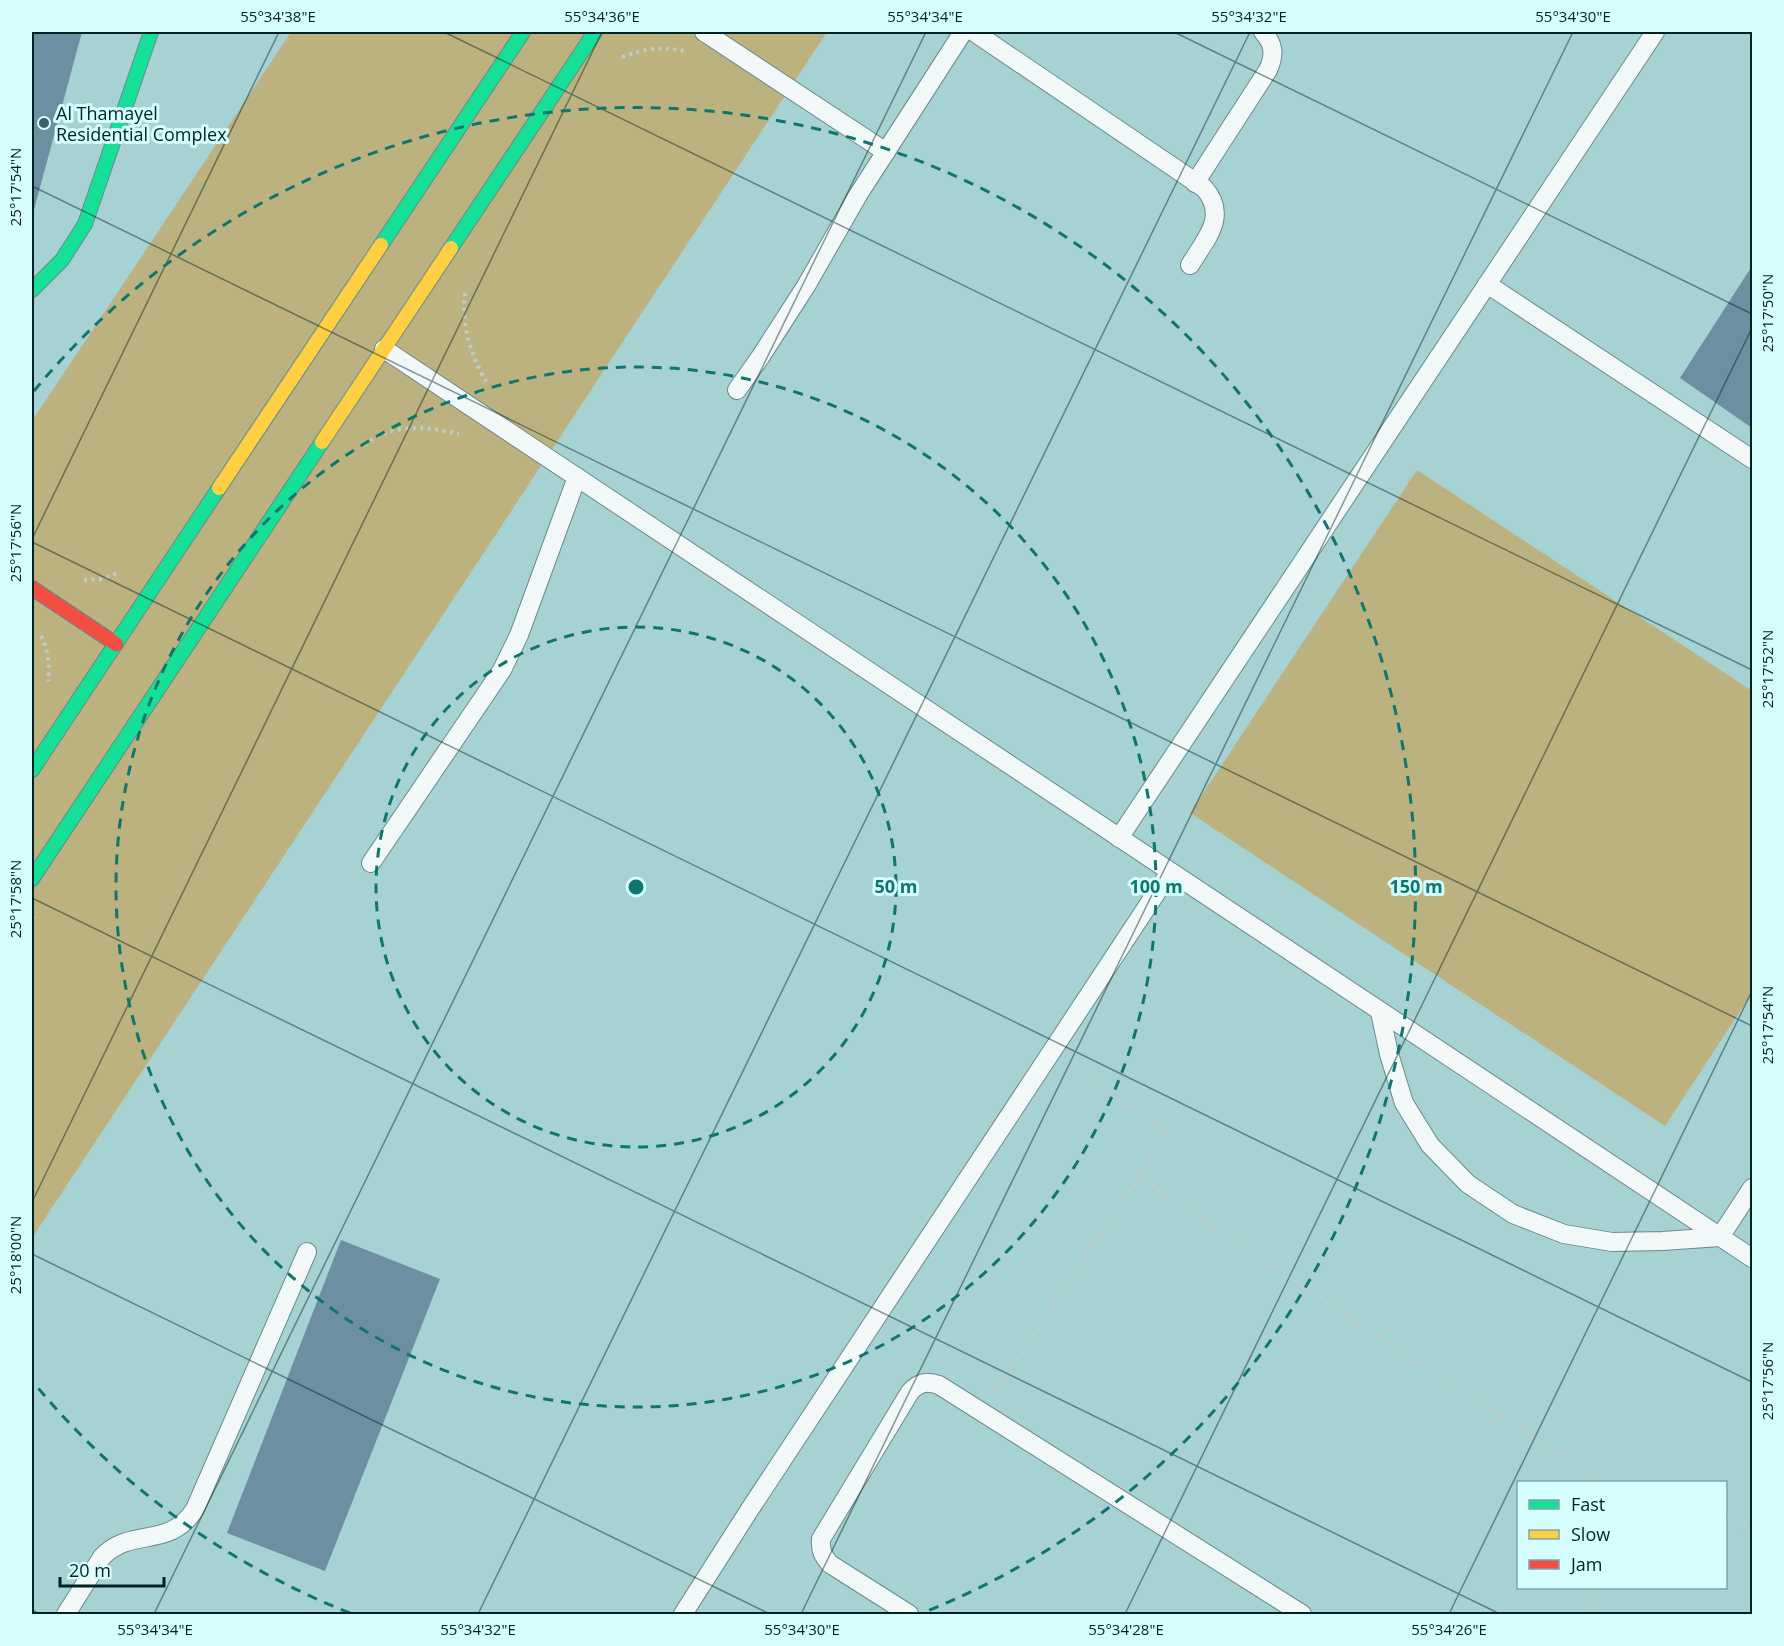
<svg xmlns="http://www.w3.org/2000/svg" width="1784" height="1646" font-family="'Open Sans',sans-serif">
  <rect width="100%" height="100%" fill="#a6d2d3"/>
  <!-- green -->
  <g fill="#bbb27f">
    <polygon points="291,32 827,32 32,1238 32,421"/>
    <polygon points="1417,470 1752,691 1752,993 1665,1126 1190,813"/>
  </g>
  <!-- building -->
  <g fill="#6c8fa2">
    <polygon points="32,32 82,32 32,217"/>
    <polygon points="1752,266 1752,428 1680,378"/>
    <polygon points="341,1240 440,1279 325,1571 227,1533"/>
  </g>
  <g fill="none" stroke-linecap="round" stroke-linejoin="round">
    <defs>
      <g id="lane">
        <polyline points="704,32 886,152"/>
        <path d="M 974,32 L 1204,188 C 1229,216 1205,240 1190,265"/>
        <path d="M 1195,183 L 1268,70 C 1275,55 1274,44 1263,32"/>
        <polyline points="1487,284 1752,459"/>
        <polyline points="384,349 1752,1258"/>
        <polyline points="737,390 761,356 806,286 858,195 963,32"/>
        <polyline points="1119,838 1655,32"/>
        <polyline points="371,863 502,670 519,635 577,477"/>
        <polyline points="1380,1012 1389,1054 1404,1103 1430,1145 1468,1184 1513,1214 1564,1234 1612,1242 1663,1241 1720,1237 1752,1188"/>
        <path d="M 66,1614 L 102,1557 C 132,1526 169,1550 195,1509 L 307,1252"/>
        <polyline points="683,1614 750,1509 1170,872"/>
        <path d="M 909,1614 L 830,1564 C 823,1556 820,1550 821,1539 L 910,1392 C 919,1382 927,1381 939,1385 L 1302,1614"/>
      </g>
      <g id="fast">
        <polyline points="381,245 523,32"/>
        <polyline points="451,248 595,32"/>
        <polyline points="32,290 62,260 85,224 151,32"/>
        <polyline points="32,770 219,488"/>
        <polyline points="32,879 322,442"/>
      </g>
      <g id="slow">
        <polyline points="322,442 451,248"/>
        <polyline points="219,488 381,245"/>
      </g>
      <polyline id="jam" points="32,588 116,644"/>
    </defs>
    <!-- lane casing -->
    <use href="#lane" stroke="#6a8a8b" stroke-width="20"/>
    <!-- fast casing -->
    <use href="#fast" stroke="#6a8a8b" stroke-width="16"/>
    <!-- slow casing -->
    <use href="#slow" stroke="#6a8a8b" stroke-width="16"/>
    <!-- jam casing -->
    <use href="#jam" stroke="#6a8a8b" stroke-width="16"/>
    <!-- path -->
    <g stroke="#becccc" stroke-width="4" stroke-dasharray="3 4.5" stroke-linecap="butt">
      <path d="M 622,57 C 644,49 661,46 685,51"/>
      <path d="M 465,293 C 461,325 471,356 487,383"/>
      <path d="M 364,445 C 391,423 427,426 459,434"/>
      <polyline points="84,580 102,579 120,572"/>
      <path d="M 41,636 C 48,650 50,665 48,681"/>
      <polyline points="32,919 36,912"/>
      <polyline points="1139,1177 1600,1482"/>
      <polyline points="996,1392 1168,1133 1072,1068"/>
      <polyline points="1670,1482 1672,1479 1676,1482"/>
      <polyline points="1726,1514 1752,1531"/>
      <polyline points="1585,1614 1603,1588"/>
    </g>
    <!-- lane -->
    <use href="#lane" stroke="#f2f8f8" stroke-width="18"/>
    <!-- fast -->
    <use href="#fast" stroke="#16e098" stroke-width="14"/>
    <!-- slow -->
    <use href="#slow" stroke="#ffcf43" stroke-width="14"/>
    <!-- jam -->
    <use href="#jam" stroke="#f24e42" stroke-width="14"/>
  </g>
  <!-- ticks -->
  <path fill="none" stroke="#002223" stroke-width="1.5" stroke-opacity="0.45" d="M 444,32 L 1752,670M 1174,32 L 1752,314M 32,186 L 1752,1026M 32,539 L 279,32M 32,542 L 1752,1382M 32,898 L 1500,1614M 32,1202 L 602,32M 32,1254 L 770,1614M 32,1610 L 40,1614M 154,1614 L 926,32M 478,1614 L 1250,32M 801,1614 L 1573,32M 1125,1614 L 1752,328M 1449,1614 L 1752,991"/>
  <!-- distance rings -->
  <g fill="none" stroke="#0f766e" stroke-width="3" stroke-dasharray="10 8">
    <circle cx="636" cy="887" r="260"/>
    <circle cx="636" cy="887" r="520"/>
    <path d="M350 1613A780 780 0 0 1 34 1383M34 391A780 780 0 1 1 922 1613"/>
  </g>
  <!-- markers -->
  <circle fill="#3a6061" stroke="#d6fdfe" stroke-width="2" cx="44" cy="123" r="6"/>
  <g text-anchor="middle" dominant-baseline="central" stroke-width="6" stroke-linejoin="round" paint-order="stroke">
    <!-- poi labels -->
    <g font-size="18" fill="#002223" stroke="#d6fdfe" text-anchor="start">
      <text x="56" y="113">Al Thamayel<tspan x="56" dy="21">Residential Complex</tspan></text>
    </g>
  </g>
  <circle cx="636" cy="887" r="9" fill="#0f766e" stroke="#d6fdfe" stroke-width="3"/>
  <g font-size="18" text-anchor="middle" font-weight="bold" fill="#0f766e" stroke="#d6fdfe" stroke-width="6" stroke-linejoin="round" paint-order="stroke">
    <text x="896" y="893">50 m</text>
    <text x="1156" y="893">100 m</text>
    <text x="1416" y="893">150 m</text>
  </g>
  <!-- border -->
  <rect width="1784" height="1646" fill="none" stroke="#d6fdfe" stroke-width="66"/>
  <!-- legend -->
  <rect x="1517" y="1481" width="210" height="108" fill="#d6fdfe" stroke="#80a5a6" stroke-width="1.5"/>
  <rect x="1529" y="1500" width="30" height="9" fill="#16e098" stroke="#80a5a6" stroke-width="1.5"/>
  <text x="1571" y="1511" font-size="18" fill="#002223">Fast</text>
  <rect x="1529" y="1530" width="30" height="9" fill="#ffcf43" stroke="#80a5a6" stroke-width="1.5"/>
  <text x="1571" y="1541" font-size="18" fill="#002223">Slow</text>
  <rect x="1529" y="1560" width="30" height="9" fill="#f24e42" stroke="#80a5a6" stroke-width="1.5"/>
  <text x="1571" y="1571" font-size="18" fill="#002223">Jam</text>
  <!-- scale -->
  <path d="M60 1577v9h104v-9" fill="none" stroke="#002223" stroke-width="3"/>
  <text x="69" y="1577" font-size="18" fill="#002223" stroke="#d6fdfe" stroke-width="4.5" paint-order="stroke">20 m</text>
  <rect x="33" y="33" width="1718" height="1580" fill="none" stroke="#002223" stroke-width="2"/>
  <g font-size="15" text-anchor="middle" fill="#002223">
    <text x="278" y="22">55°34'38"E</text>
    <text x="602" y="22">55°34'36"E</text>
    <text x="925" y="22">55°34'34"E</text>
    <text x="1249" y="22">55°34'32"E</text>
    <text x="1573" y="22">55°34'30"E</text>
    <text transform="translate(16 187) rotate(-90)" y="5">25°17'54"N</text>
    <text transform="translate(1768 313) rotate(-90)" y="5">25°17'50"N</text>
    <text transform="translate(16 543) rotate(-90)" y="5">25°17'56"N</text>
    <text transform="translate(1768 669) rotate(-90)" y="5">25°17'52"N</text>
    <text transform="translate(16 899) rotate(-90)" y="5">25°17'58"N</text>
    <text transform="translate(1768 1025) rotate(-90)" y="5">25°17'54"N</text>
    <text transform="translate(16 1255) rotate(-90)" y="5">25°18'00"N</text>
    <text transform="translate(1768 1381) rotate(-90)" y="5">25°17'56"N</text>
    <text x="155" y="1635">55°34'34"E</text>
    <text x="478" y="1635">55°34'32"E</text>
    <text x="802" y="1635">55°34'30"E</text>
    <text x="1126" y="1635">55°34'28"E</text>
    <text x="1449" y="1635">55°34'26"E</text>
  </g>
</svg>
